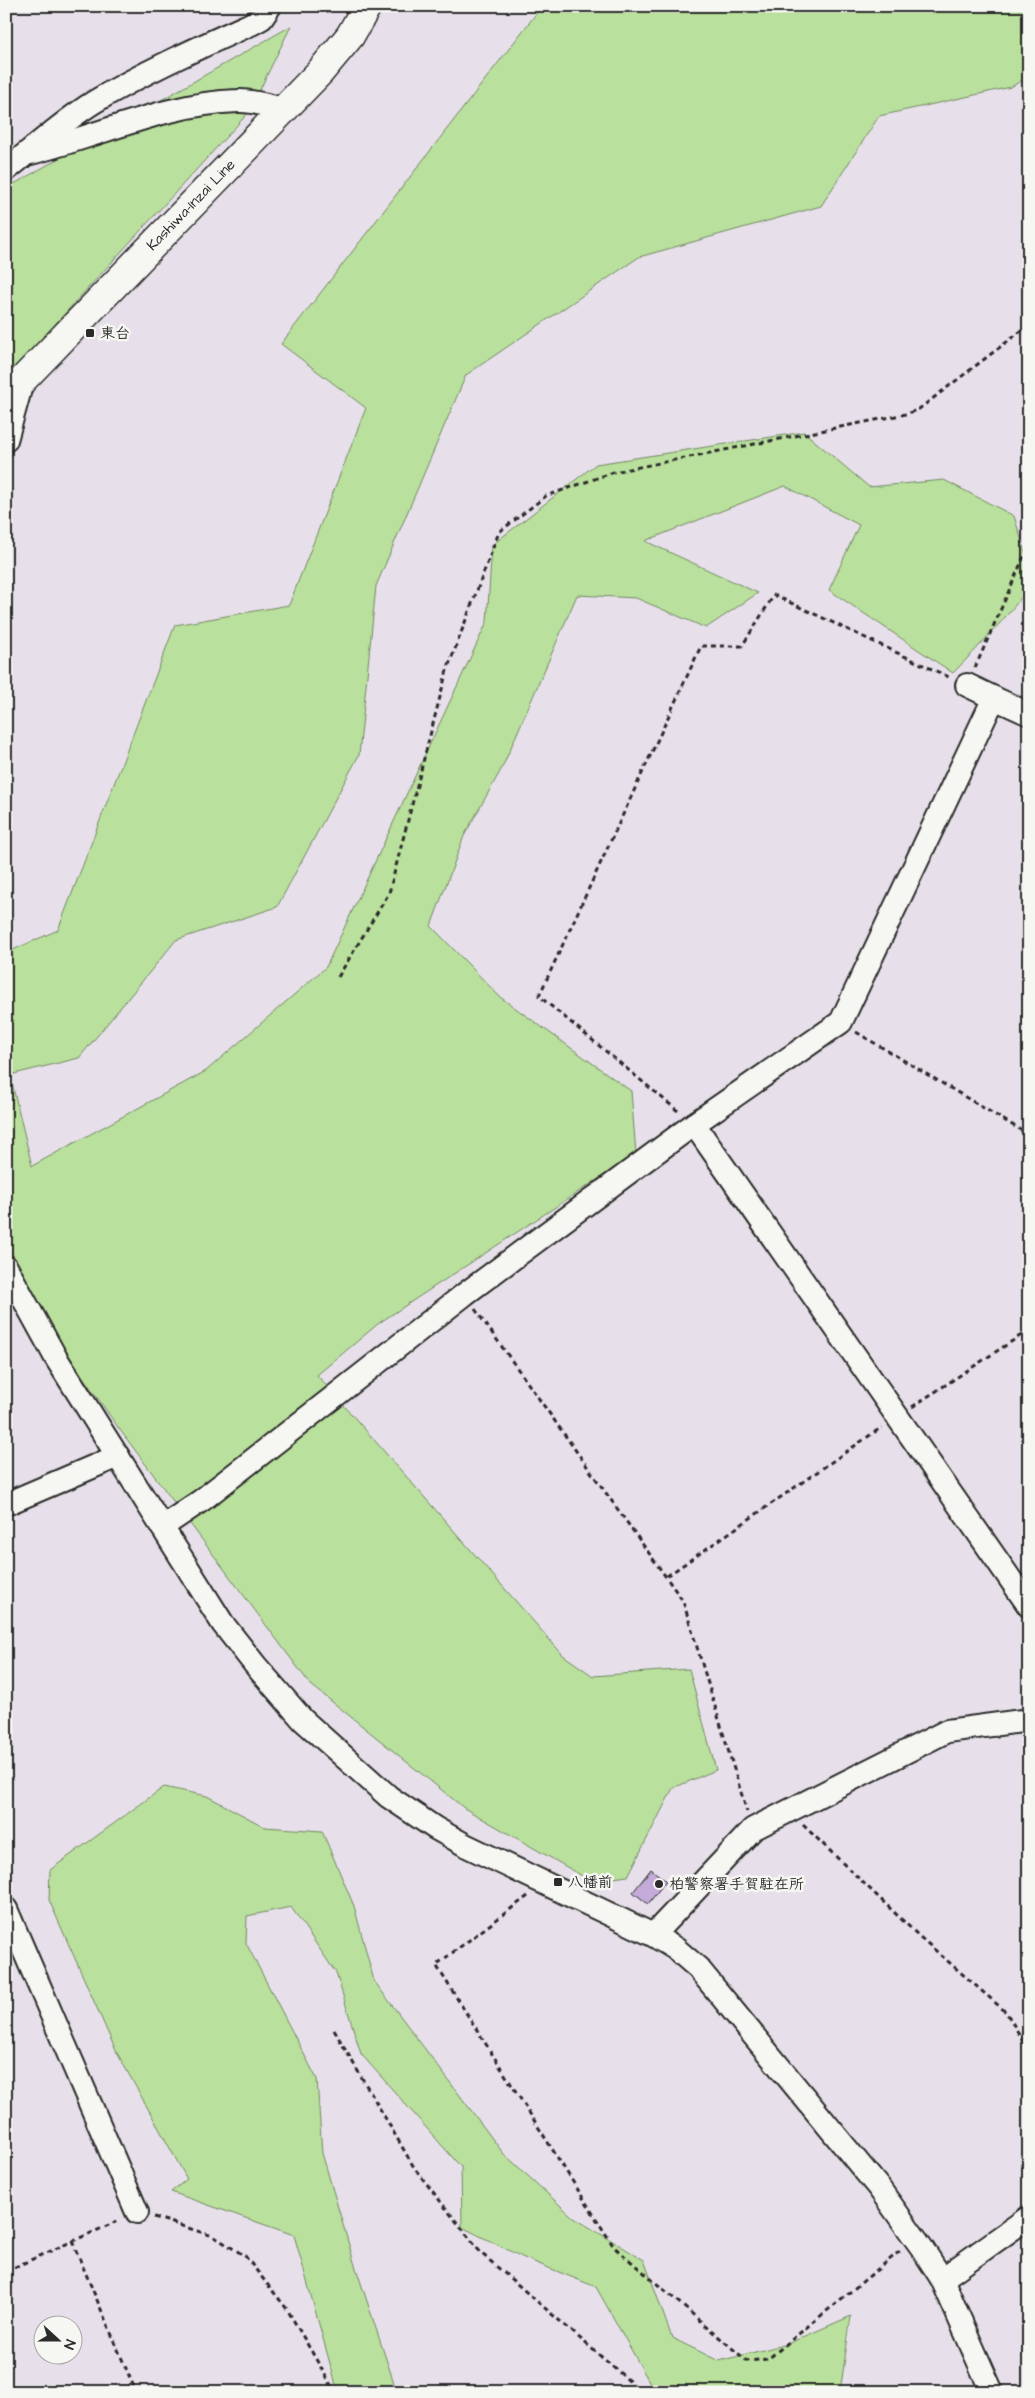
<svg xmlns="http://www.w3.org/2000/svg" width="1035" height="2398" font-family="'Architects Daughter','Klee One',sans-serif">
  <rect width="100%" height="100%" fill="#e7e0ea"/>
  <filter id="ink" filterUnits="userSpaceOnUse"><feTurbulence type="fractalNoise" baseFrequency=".02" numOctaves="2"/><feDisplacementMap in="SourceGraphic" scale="10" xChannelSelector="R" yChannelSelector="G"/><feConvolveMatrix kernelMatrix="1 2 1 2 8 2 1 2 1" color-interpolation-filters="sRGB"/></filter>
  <g filter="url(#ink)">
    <!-- green -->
    <g fill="#b9e09c" stroke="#728664">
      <path d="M 542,6 L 1029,6 L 1029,76 L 1011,87 L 879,116 L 821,206 L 639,257 L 466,375 L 376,586 L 359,755 L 277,907 L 176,940 L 79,1058 L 10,1075 L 32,1166 L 206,1071 L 326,967 L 487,622 L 492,545 L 596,464 L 804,432 L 869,487 L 944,480 L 1014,516 C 1020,537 1031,562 1029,584 C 1027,597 966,660 953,673 L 829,590 L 859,525 L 785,486 L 645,541 L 758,593 L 706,628 L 636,598 L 577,595 L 502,768 L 464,836 L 431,926 L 500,997 L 631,1091 L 636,1154 L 379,1323 L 317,1375 L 563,1655 L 593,1676 L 689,1669 L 716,1770 L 673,1788 L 628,1876 L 591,1881 L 464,1808 L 310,1684 L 120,1430 L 47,1326 L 6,1241 L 6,953 L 58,930 L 175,625 L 289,605 L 366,408 L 281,344 Z"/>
      <polygon points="291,26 249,112 57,322 6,388 7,188"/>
      <polygon points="164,1787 207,1796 265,1827 322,1831 354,1906 374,1981 503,2153 574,2218 644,2260 672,2338 719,2361 787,2344 851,2316 840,2392 655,2392 596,2287 524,2258 462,2227 461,2167 361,2054 336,1973 291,1907 247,1916 246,1943 317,2079 322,2153 354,2262 397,2392 338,2392 294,2235 171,2192 187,2179 116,2051 49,1900 50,1870"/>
    </g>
    <!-- building -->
    <polygon fill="#c4abd9" stroke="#2b2b2b" points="651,1869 666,1881 648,1904 633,1892"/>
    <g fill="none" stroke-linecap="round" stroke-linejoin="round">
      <defs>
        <g id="minor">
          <path d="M 30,153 C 100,136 165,103 238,101 C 252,100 269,106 283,109"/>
          <path d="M 6,170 C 35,147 62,122 94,102 C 144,72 198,48 251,24 L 262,18 L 270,6"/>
          <polyline points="6,440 22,382"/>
          <polyline points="967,685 994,698"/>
          <polyline points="694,1124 1029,1606"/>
          <polyline points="6,1267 56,1358 223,1624 256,1666 303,1720 389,1797 435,1828 467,1846 653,1935 676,1949 698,1968 879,2188 922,2248 942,2279 992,2392"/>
          <polyline points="6,1504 118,1456"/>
          <polyline points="162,1527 202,1500 465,1294 694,1124 841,1022 994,698 1029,714"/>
          <polyline points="6,1909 137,2212"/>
          <polyline points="653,1935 753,1829 947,1731 1029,1720"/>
          <polyline points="942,2279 1029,2217"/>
        </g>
        <polyline id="major" points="6,397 320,72 350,36 367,6"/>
      </defs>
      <!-- minor casing -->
      <use href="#minor" stroke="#2b2b2b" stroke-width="26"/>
      <!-- major casing -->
      <use href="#major" stroke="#2b2b2b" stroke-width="31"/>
      <!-- path -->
      <g stroke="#2b2b2b" stroke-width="3" stroke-dasharray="5 4" stroke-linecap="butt">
        <polyline points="975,668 1029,545"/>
        <polyline points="338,977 389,893 447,670 499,532 546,496 614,472 906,414 919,409 1029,325"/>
        <polyline points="856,1032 1029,1135"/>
        <polyline points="678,1111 539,996 701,646 742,646 774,595 951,678"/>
        <polyline points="475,1309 683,1601 747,1812"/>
        <polyline points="912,1407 1029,1330"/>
        <polyline points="667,1576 882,1427"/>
        <polyline points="803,1825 920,1937 1006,2012 1029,2051"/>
        <polyline points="528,1896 436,1965 614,2247 747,2361 768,2359 900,2251"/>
        <polyline points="334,2030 415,2169 481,2253 642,2392"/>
        <polyline points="154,2217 213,2236 245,2256 287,2309 335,2392"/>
        <polyline points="72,2241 136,2392"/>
        <polyline points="6,2271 120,2220"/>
      </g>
      <!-- minor -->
      <use href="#minor" stroke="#f6f6f2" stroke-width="22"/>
      <!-- major -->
      <use href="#major" stroke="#f6f6f2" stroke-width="28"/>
    </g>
  </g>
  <!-- markers -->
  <g fill="#2b2b2b" stroke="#f6f6f2" stroke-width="2">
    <rect x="85" y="328" width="10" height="10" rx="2.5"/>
    <rect x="553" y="1877" width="10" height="10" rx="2.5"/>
    <circle cx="659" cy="1884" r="5"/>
  </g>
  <g text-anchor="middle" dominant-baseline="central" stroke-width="5" stroke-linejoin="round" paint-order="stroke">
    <!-- street labels -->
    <g font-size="15" fill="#2b2b2b" stroke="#f6f6f2">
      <text transform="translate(191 205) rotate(-46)">Kashiwa-Inzai Line</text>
    </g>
    <!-- poi labels -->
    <g font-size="15" font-weight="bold" fill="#2b2b2b" stroke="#f6f6f2" text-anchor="start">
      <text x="100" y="333">東台</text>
      <text x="568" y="1882">八幡前</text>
      <text x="669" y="1884">柏警察署手賀駐在所</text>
    </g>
  </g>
  <!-- margin -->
  <rect width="1035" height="2398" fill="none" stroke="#f6f6f2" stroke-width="25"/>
  <rect x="12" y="12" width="1010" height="2373" fill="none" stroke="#2b2b2b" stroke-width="2" filter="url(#ink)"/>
  <!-- north arrow -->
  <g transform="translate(58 2340) rotate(111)"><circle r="24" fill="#f6f6f2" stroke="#a5a5a2"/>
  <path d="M0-4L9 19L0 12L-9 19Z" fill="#2b2b2b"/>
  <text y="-8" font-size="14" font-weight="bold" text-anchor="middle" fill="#2b2b2b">N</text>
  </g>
</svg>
